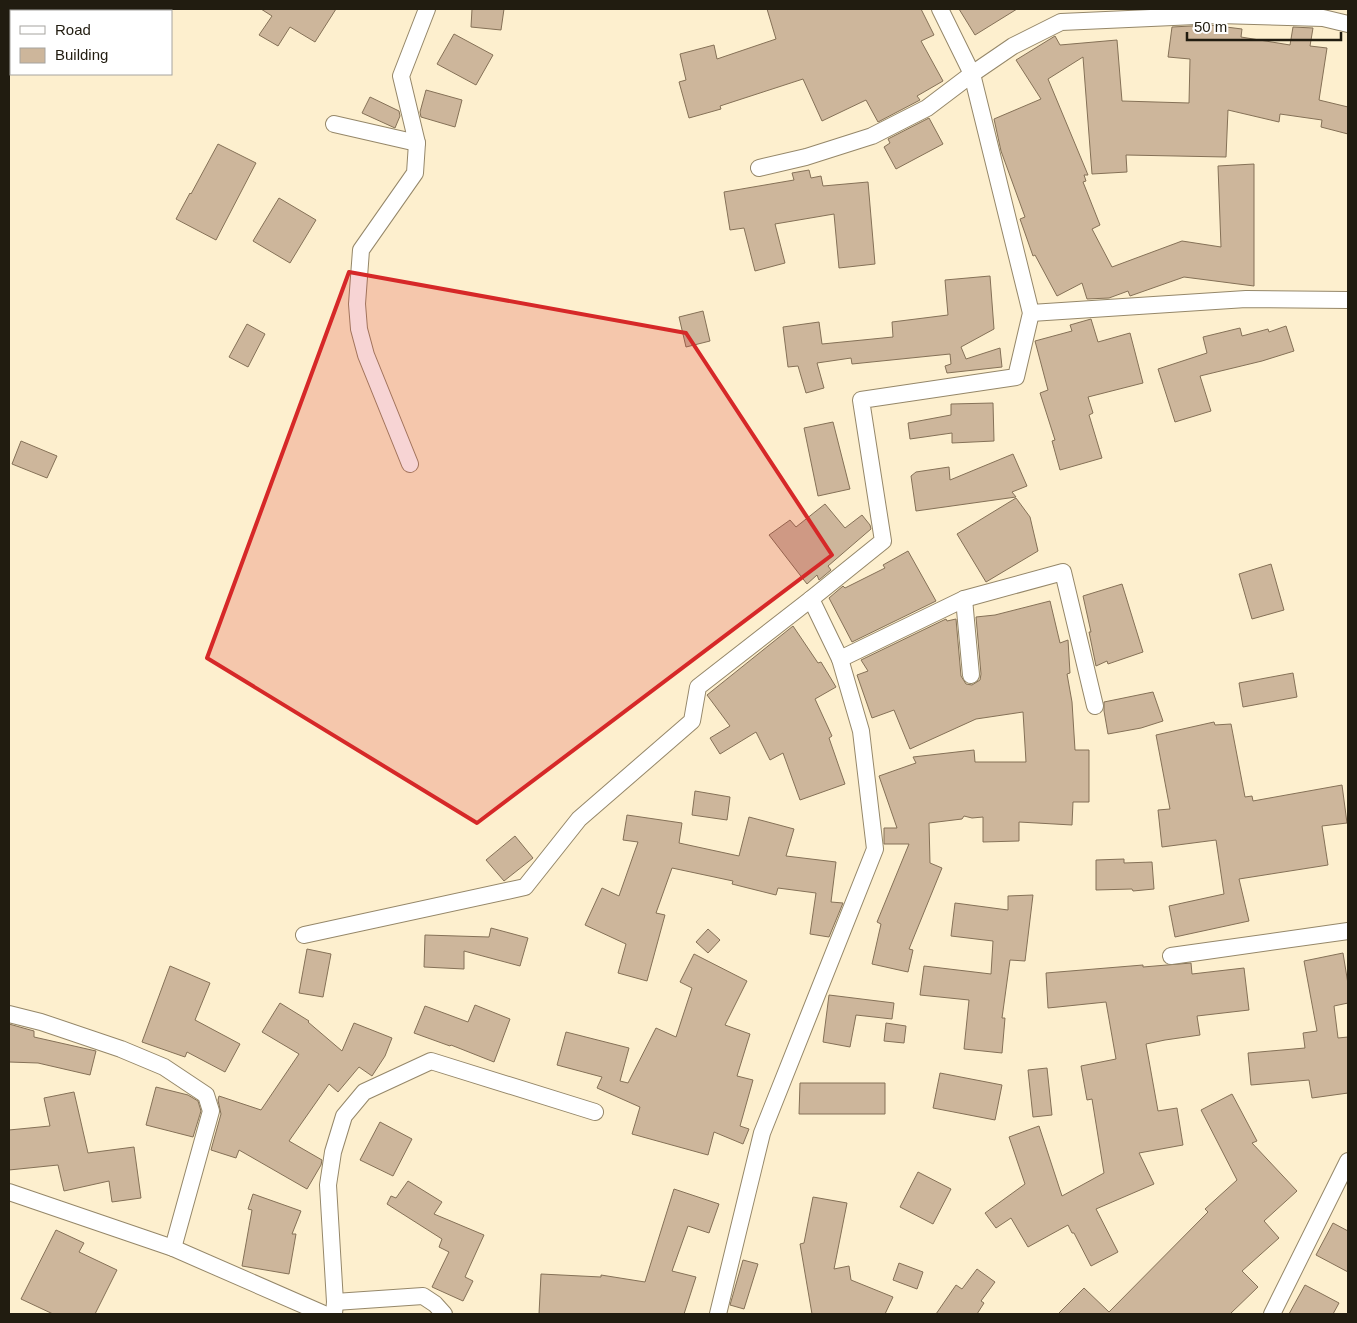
<svg xmlns="http://www.w3.org/2000/svg" width="1357" height="1323" font-family="Arial,sans-serif">
  <rect width="100%" height="100%" fill="#fdefce"/>
  <!-- building -->
  <g fill="#cdb69b" stroke="#857157">
    <polygon points="261,9 336,9 315,42 290,27 278,46 259,35 272,16"/>
    <polygon points="472,9 504,9 501,30 471,27"/>
    <polygon points="767,9 921,9 934,35 921,41 943,81 917,96 920,100 878,122 866,100 822,121 803,79 720,106 721,109 689,118 679,82 686,80 680,54 714,45 717,59 776,39"/>
    <polygon points="959,9 1017,9 975,35"/>
    <polygon points="1210,25 1242,29 1241,37 1290,45 1293,27 1313,28 1310,46 1327,48 1319,100 1348,107 1348,134 1321,127 1322,120 1280,114 1279,122 1228,110 1226,157 1126,155 1127,172 1092,174 1083,57 1048,79 1088,175 1084,175 1086,181 1083,182 1100,225 1092,229 1112,267 1182,241 1221,247 1218,166 1254,164 1254,286 1184,277 1130,296 1128,291 1109,298 1087,299 1082,283 1057,296 1035,255 1033,256 1020,219 1025,217 1001,151 994,119 1041,99 1016,60 1055,36 1060,45 1117,40 1122,101 1189,103 1190,59 1168,57 1172,27"/>
    <polygon points="454,34 493,55 476,85 437,64"/>
    <polygon points="426,90 462,100 455,127 421,117 420,112"/>
    <polygon points="370,97 399,111 400,116 395,128 362,113"/>
    <polygon points="929,118 943,144 896,169 884,147 890,143 888,139"/>
    <polygon points="218,144 256,163 216,240 176,219 190,193 191,194"/>
    <polygon points="809,170 811,178 821,176 823,186 868,182 875,264 839,268 834,214 775,224 785,263 755,271 744,228 730,230 724,192 794,180 792,173"/>
    <polygon points="279,198 316,220 290,263 253,241"/>
    <polygon points="990,276 994,329 961,347 966,359 1000,348 1002,367 947,373 945,366 951,364 950,354 852,364 851,358 817,363 824,388 806,393 798,366 788,367 783,327 819,322 822,344 893,337 892,322 948,315 945,280"/>
    <polygon points="703,311 710,341 686,347 679,317"/>
    <polygon points="1091,319 1098,342 1130,333 1143,383 1088,397 1093,413 1089,415 1102,458 1060,470 1052,441 1055,440 1040,393 1048,390 1035,341 1072,331 1070,325"/>
    <polygon points="247,324 265,334 248,367 229,357"/>
    <polygon points="1286,326 1294,351 1262,361 1200,376 1211,411 1175,422 1158,369 1207,353 1203,337 1240,328 1242,336 1268,329 1269,332"/>
    <polygon points="993,403 994,441 952,443 952,433 910,439 908,423 951,415 951,404"/>
    <polygon points="833,422 850,489 818,496 804,428"/>
    <polygon points="21,441 57,456 47,478 12,464"/>
    <polygon points="1013,454 1027,486 1012,492 1016,497 916,511 911,476 916,472 949,467 950,480"/>
    <polygon points="1016,498 1030,517 1038,551 986,582 957,534"/>
    <polygon points="825,504 845,528 862,515 870,525 871,529 828,566 831,570 819,580 817,575 807,584 769,535 790,520 796,527"/>
    <polygon points="908,551 936,601 852,642 829,598 843,586 845,588 885,568 883,565"/>
    <polygon points="1271,564 1284,610 1252,619 1239,574"/>
    <polygon points="1122,584 1143,652 1108,664 1107,661 1096,666 1089,632 1091,632 1083,596"/>
    <polygon points="1050,601 1060,643 1068,640 1070,673 1067,674 1072,702 1075,750 1089,750 1089,802 1073,802 1072,825 1019,822 1019,841 983,842 983,817 972,818 964,816 962,819 929,823 930,863 942,868 909,949 913,950 908,972 872,964 881,924 877,922 909,844 884,844 884,828 897,828 879,776 916,763 913,757 974,750 975,762 1026,762 1023,712 976,719 910,749 894,710 872,718 857,675 868,671 861,660 946,619 947,621 956,619 961,676 966,684 972,685 980,680 981,674 976,617 995,615"/>
    <polygon points="793,626 818,663 821,662 836,687 815,699 832,736 829,738 845,784 800,800 783,753 770,760 756,732 720,754 710,738 730,726 707,695"/>
    <polygon points="1293,673 1297,697 1243,707 1239,683"/>
    <polygon points="1153,692 1163,721 1141,728 1108,734 1104,711 1104,702"/>
    <polygon points="1214,722 1215,725 1231,724 1245,797 1252,796 1253,801 1342,785 1347,823 1322,826 1328,865 1239,879 1249,921 1175,937 1169,906 1224,894 1216,840 1162,847 1158,810 1170,809 1156,735"/>
    <polygon points="695,791 730,797 727,820 692,815"/>
    <polygon points="627,815 682,823 679,843 739,856 749,817 794,829 786,856 836,862 831,902 843,903 829,937 810,934 816,893 778,888 776,895 732,884 733,881 672,868 656,913 665,915 647,981 618,973 626,944 585,925 602,888 619,896 638,842 623,840"/>
    <polygon points="515,836 533,858 504,881 486,860"/>
    <polygon points="1124,859 1124,863 1152,862 1154,889 1133,891 1132,889 1096,890 1096,860"/>
    <polygon points="1033,895 1025,961 1010,960 1002,1018 1005,1018 1002,1053 964,1049 969,1000 920,995 924,966 991,974 993,941 951,936 955,903 1008,910 1008,896"/>
    <polygon points="491,928 528,938 520,966 464,951 464,969 424,967 425,935 489,937"/>
    <polygon points="708,929 720,940 708,953 696,942"/>
    <polygon points="307,949 331,954 323,997 299,993"/>
    <polygon points="1343,953 1348,984 1348,1003 1334,1006 1338,1038 1348,1037 1348,1093 1312,1098 1309,1080 1251,1085 1248,1053 1305,1048 1303,1033 1317,1031 1304,961"/>
    <polygon points="694,954 747,981 725,1025 750,1034 737,1076 753,1080 740,1126 749,1129 743,1144 714,1132 708,1155 632,1134 640,1107 597,1088 602,1077 557,1065 566,1032 629,1048 620,1081 628,1083 656,1028 676,1037 692,988 680,982"/>
    <polygon points="1191,963 1192,974 1244,968 1249,1010 1197,1016 1200,1035 1165,1040 1146,1044 1158,1111 1177,1108 1183,1145 1139,1153 1154,1184 1096,1209 1118,1252 1091,1266 1074,1233 1072,1233 1068,1225 1028,1247 1011,1218 996,1228 985,1213 1025,1184 1009,1137 1039,1126 1062,1196 1104,1173 1092,1099 1087,1100 1081,1066 1116,1059 1106,1002 1048,1008 1046,973 1143,965 1143,967"/>
    <polygon points="170,966 210,983 195,1020 240,1044 225,1072 187,1052 185,1057 142,1042"/>
    <polygon points="829,995 894,1003 892,1019 856,1015 850,1047 823,1042"/>
    <polygon points="280,1003 309,1021 308,1022 342,1051 354,1023 392,1038 385,1056 372,1076 359,1067 338,1092 329,1084 289,1141 322,1160 321,1165 307,1189 239,1150 236,1158 211,1150 221,1114 218,1100 219,1096 261,1110 299,1054 262,1032"/>
    <polygon points="475,1005 510,1019 494,1062 451,1045 450,1046 414,1033 425,1006 468,1022"/>
    <polygon points="886,1023 906,1026 904,1043 884,1041"/>
    <polygon points="9,1024 34,1031 34,1037 96,1051 90,1075 38,1063 9,1062"/>
    <polygon points="1047,1068 1052,1115 1033,1117 1028,1070"/>
    <polygon points="940,1073 1002,1085 995,1120 933,1108"/>
    <polygon points="800,1083 885,1083 885,1114 799,1114"/>
    <polygon points="156,1087 188,1095 198,1101 201,1111 193,1137 146,1125"/>
    <polygon points="74,1092 88,1153 134,1147 141,1198 112,1202 109,1181 64,1191 58,1165 9,1170 9,1130 50,1126 44,1098"/>
    <polygon points="1232,1094 1257,1141 1252,1143 1297,1191 1264,1221 1279,1238 1242,1271 1258,1287 1230,1314 1058,1314 1084,1288 1109,1312 1208,1212 1205,1209 1237,1180 1201,1110"/>
    <polygon points="380,1122 412,1139 393,1176 360,1160"/>
    <polygon points="918,1172 951,1189 933,1224 900,1207"/>
    <polygon points="408,1181 442,1202 434,1214 484,1235 465,1277 473,1281 463,1301 432,1287 449,1252 439,1247 442,1239 387,1204 391,1196 396,1198"/>
    <polygon points="674,1189 719,1204 709,1233 688,1226 672,1271 696,1277 684,1314 539,1314 541,1274 601,1277 601,1275 645,1282"/>
    <polygon points="253,1194 301,1211 292,1234 296,1234 289,1274 242,1266 252,1210 248,1209"/>
    <polygon points="813,1197 847,1203 834,1269 849,1266 851,1280 893,1297 885,1314 812,1314 800,1244 804,1243"/>
    <polygon points="1333,1223 1348,1231 1348,1272 1316,1255"/>
    <polygon points="56,1230 84,1243 79,1252 117,1270 95,1314 53,1314 21,1299"/>
    <polygon points="743,1260 758,1264 744,1309 730,1305"/>
    <polygon points="899,1263 923,1272 917,1289 893,1280"/>
    <polygon points="977,1269 995,1282 981,1301 984,1303 977,1314 936,1314 956,1285 962,1289"/>
    <polygon points="1305,1285 1339,1303 1333,1314 1289,1314"/>
  </g>
  <g fill="none" stroke-linecap="round" stroke-linejoin="round">
    <defs>
      <g id="minor">
        <polyline points="334,124 417,143 401,76 427,9"/>
        <polyline points="759,168 806,157 872,136 927,108 972,74 1013,46 1061,22 1218,15 1323,18 1348,24"/>
        <polyline points="1031,313 1246,299 1348,300"/>
        <polyline points="410,464 366,355 359,329 357,304 361,250 415,173 417,143"/>
        <polyline points="964,599 971,675"/>
        <polyline points="840,659 964,599 1063,572 1095,706"/>
        <polyline points="304,935 525,887 579,819 692,721 698,687 811,599 883,541 861,400 1016,377 1031,313 972,74 940,9"/>
        <polyline points="1171,956 1348,931"/>
        <polyline points="9,1014 41,1022 121,1049 164,1067 206,1095 211,1111 173,1248"/>
        <polyline points="9,1192 173,1248 324,1314"/>
        <polyline points="335,1302 423,1296 435,1304 444,1314"/>
        <polyline points="334,1314 335,1302 328,1185 333,1152 344,1116 364,1092 431,1061 595,1112"/>
        <polyline points="718,1314 762,1133 875,849 861,731 840,659 811,599"/>
        <polyline points="1272,1314 1348,1161"/>
      </g>
    </defs>
    <!-- minor casing -->
    <use href="#minor" stroke="#958769" stroke-width="18"/>
    <!-- minor -->
    <use href="#minor" stroke="#fff" stroke-width="16"/>
  </g>
  <!-- marked area -->
  <path fill="#d62828" fill-opacity="0.2" stroke="#d62828" stroke-width="4" stroke-linejoin="round" d="M 349,272 L 686,333 L 832,555 L 477,823 L 207,658 Z"/>
  <!-- border -->
  <rect width="1357" height="1323" fill="none" stroke="#211c10" stroke-width="20"/>
  <!-- legend -->
  <rect x="10" y="10" width="162" height="65" fill="#ffffff" stroke="#a6a49f"/>
  <rect x="20" y="26" width="25" height="8" fill="#ffffff" stroke="#a6a49f"/>
  <text x="55" y="35" font-size="15" fill="#211c10">Road</text>
  <rect x="20" y="48" width="25" height="15" fill="#cdb69b" stroke="#a6a49f"/>
  <text x="55" y="60" font-size="15" fill="#211c10">Building</text>
  <!-- scale -->
  <path d="M1187 32v8h154v-8" fill="none" stroke="#211c10" stroke-width="2.5"/>
  <text x="1194" y="32" font-size="15" fill="#211c10" stroke="#ffffff" stroke-width="4" paint-order="stroke">50 m</text>
</svg>
